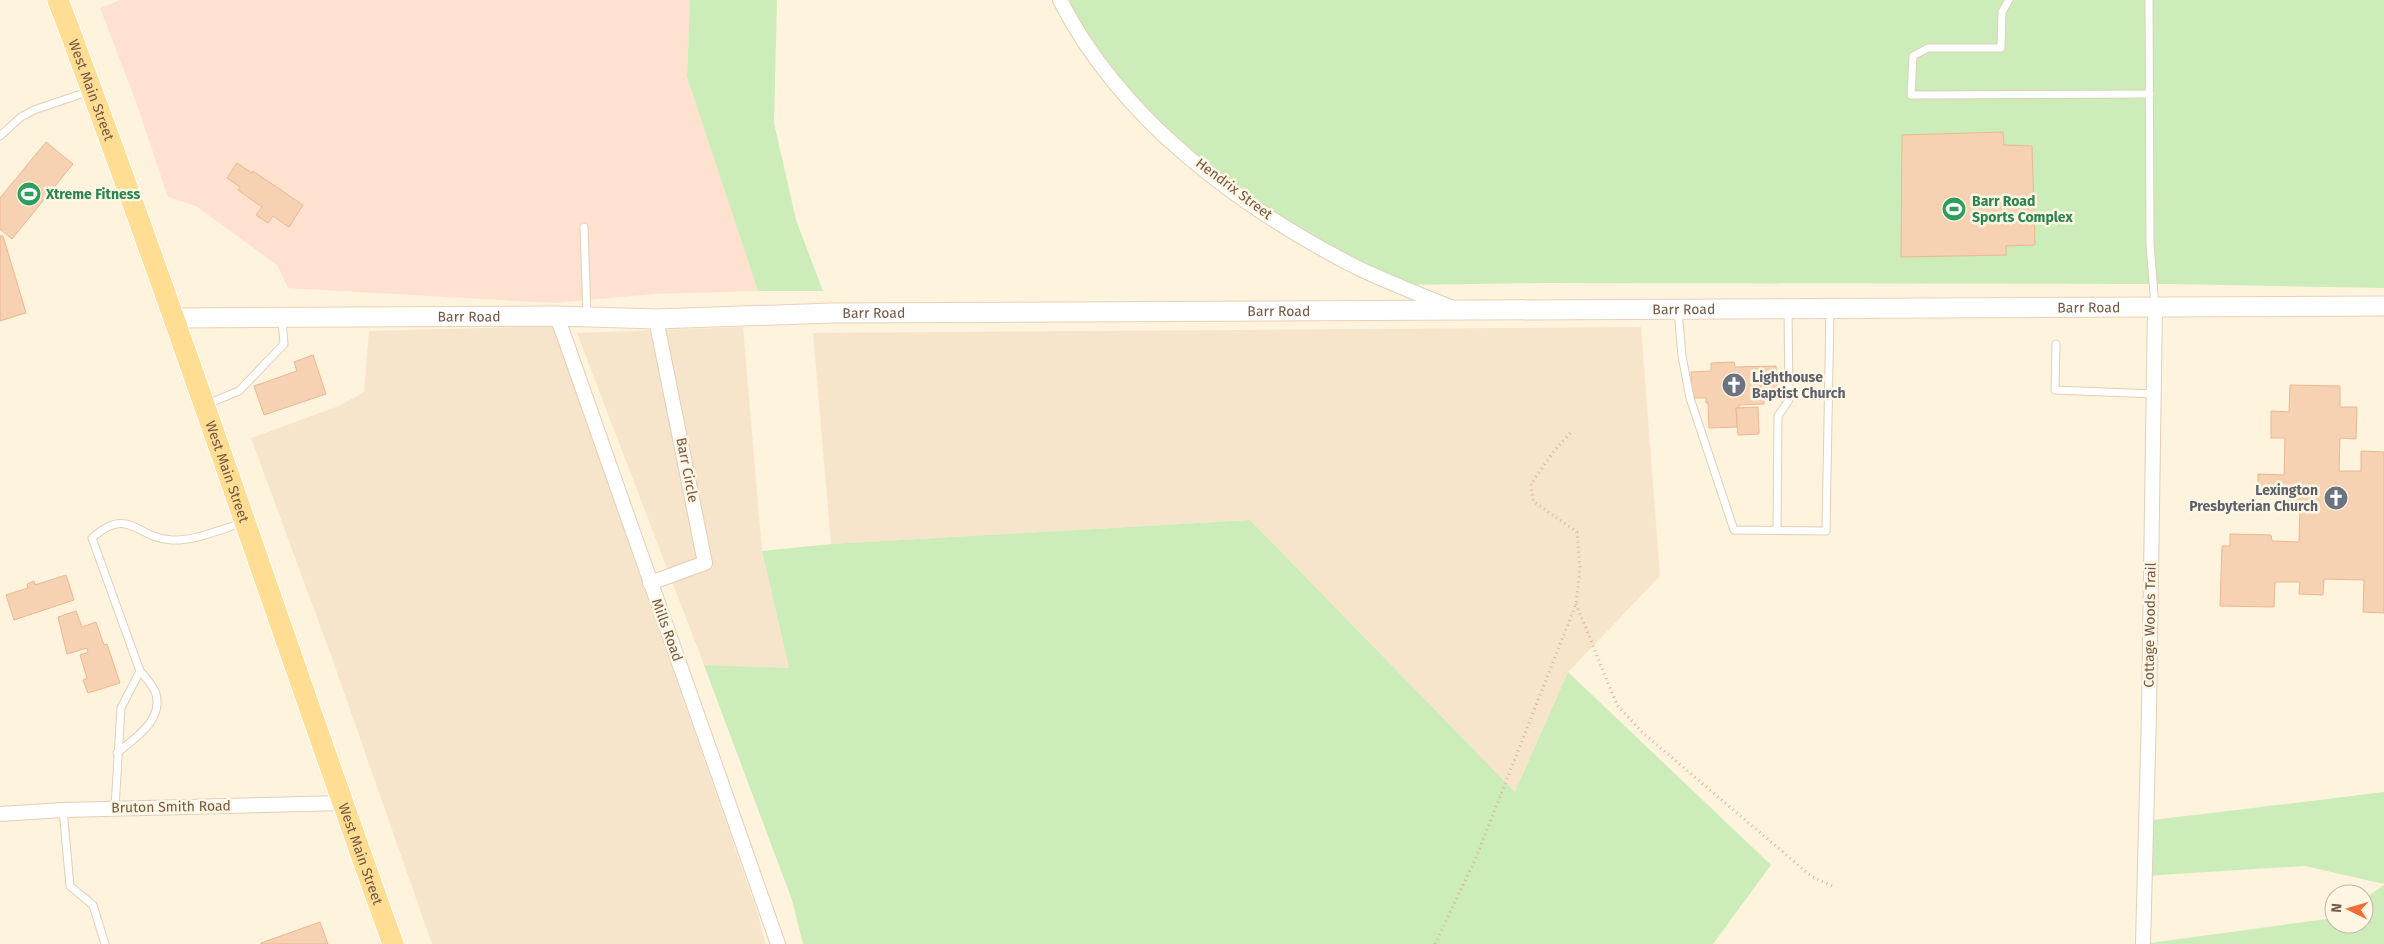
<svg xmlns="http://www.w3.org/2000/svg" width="2384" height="944" font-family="'Fira Sans',sans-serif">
  <rect width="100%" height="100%" fill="#fef3dc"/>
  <!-- residential -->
  <g fill="#f6e5ca">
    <polygon points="553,326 758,914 765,944 432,944 332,658 251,438 339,406 364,392 369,331"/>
    <polygon points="743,327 762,551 789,668 704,665 577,333"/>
    <polygon points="1641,327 1660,576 1568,672 1515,792 1250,520 831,544 813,333"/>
  </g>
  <!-- commercial -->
  <polygon fill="#ffe1cf" points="120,0 690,0 687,77 758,291 653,294 554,303 288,288 277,265 196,206 168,197 135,99 100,8"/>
  <!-- green -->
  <g fill="#ccecba">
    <polygon points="690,0 777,0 774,123 796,220 823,291 758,291 687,77"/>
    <polygon points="1060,0 2384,0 2384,288 2173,284 1544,283 1399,285 1313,244 1152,123"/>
    <polygon points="1250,520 1515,792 1568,672 1771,865 1713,944 803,944 792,900 704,665 789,668 762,551 831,544"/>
    <polygon points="2384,792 2384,884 2305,866 2143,876 2145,821"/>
    <polygon points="2384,885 2384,944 2143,944 2334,918 2334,924 2364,924 2364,899"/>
  </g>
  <!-- building -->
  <g fill="#f6d1b2" stroke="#eab891">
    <polygon points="2003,132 2004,145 2032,146 2035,245 2006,246 2006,255 1901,257 1902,135"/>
    <polygon points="46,142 73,164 12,239 0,229 0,198"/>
    <polygon points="237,163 252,173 253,171 303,205 289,227 273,216 268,223 256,215 262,207 238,190 240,187 227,178"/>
    <polygon points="0,236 3,236 26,313 0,321"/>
    <polygon points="313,355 326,394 264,415 254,386 297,371 294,362"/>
    <polygon points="1734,362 1735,367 1776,366 1777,399 1764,399 1764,404 1739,405 1739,408 1736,408 1737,427 1709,428 1708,403 1706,403 1706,398 1691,398 1691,372 1711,371 1711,363"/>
    <polygon points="2290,385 2340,386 2340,407 2357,407 2356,439 2340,438 2339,471 2361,471 2361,451 2384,452 2384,613 2363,612 2364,580 2324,579 2323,595 2299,594 2300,582 2275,582 2274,607 2220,606 2222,546 2230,546 2230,534 2271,535 2272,541 2299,542 2300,502 2288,502 2288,494 2258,493 2258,474 2284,475 2285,438 2271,438 2271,411 2289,412"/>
    <polygon points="1758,407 1759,434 1738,435 1736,408"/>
    <polygon points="66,575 74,600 14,620 6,595 28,588 27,584 34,581 35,585"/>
    <polygon points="76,611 82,627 96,622 104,645 107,644 120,683 88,693 83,680 87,678 80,655 88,652 87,648 67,654 58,617"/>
    <polygon points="320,922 328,944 261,944 261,943"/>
  </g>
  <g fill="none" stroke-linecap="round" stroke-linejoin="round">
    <defs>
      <g id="lane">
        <polyline points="2009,0 2002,12 2001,48 1928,48 1913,56 1911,95 2150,94"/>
        <polyline points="2149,0 2150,244 2155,306"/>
        <polyline points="0,136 21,117 34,110 90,91"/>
        <polyline points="584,227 587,316"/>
        <polyline points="1678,310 1682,356 1690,398 1734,530 1826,531 1830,309"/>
        <polyline points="2056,344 2055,390 2154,394"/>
        <polyline points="207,404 239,391 284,344 282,320"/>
        <polyline points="1777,530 1778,416 1789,400 1788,309"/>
        <path d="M 117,753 C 135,738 163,721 156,694 C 154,686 145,677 140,671"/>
        <path d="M 115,808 L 121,708 L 140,671 L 92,538 C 129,505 136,538 171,540 C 195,541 219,530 242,523"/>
        <polyline points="63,810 70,886 93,905 105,944"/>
      </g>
      <g id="street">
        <path d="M 1060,0 C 1121,120 1239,207 1356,267 C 1387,282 1421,295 1453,308"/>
        <polyline points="557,316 778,944"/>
        <polyline points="650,583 705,563 656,319"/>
        <polyline points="0,814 63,810 343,803"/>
        <polyline points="2143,944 2149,711 2155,306"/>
      </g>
      <g id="secondary">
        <path id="s1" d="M 175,318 L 557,316 L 656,319 L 832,313 L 2384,306"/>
      </g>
      <g id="primary">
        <path id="s2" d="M 58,0 C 176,312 280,630 393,944"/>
      </g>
    </defs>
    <!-- lane casing -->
    <use href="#lane" stroke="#e2cfb8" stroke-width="9"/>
    <!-- street casing -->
    <use href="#street" stroke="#e2cfb8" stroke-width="16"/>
    <!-- secondary casing -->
    <use href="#secondary" stroke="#ead2b8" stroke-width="21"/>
    <!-- primary casing -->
    <use href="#primary" stroke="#fff" stroke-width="23"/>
    <!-- path -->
    <g stroke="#dab496" stroke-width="3" stroke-dasharray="1 4" stroke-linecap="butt">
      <polyline points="1576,604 1617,705 1643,733 1811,876 1832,886"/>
      <polyline points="1435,944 1475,860 1576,604 1580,569 1577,532 1533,501 1531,484 1554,451 1572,431"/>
    </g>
    <!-- lane -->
    <use href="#lane" stroke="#fff" stroke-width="7"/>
    <!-- street -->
    <use href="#street" stroke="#fff" stroke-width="14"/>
    <!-- secondary -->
    <use href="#secondary" stroke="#fff" stroke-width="19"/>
    <!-- primary -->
    <use href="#primary" stroke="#ffdd92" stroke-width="21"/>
  </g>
  <!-- icons -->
  <defs>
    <symbol id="stadium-disc" viewBox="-11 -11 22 22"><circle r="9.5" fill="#2e9e5b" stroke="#fff6e4"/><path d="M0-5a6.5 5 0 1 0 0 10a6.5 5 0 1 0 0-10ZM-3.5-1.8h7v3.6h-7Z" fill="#fff"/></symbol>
    <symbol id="church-disc" viewBox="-11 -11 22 22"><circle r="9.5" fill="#6b7280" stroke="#fff6e4"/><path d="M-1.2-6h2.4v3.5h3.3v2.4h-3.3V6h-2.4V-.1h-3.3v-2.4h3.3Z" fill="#fff"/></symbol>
  </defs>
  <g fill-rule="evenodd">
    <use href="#stadium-disc" x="15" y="180" width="28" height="28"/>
    <use href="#stadium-disc" x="1940" y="195" width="28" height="28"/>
    <use href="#church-disc" x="1720" y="371" width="28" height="28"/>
    <use href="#church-disc" x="2322" y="484" width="28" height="28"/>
  </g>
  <g text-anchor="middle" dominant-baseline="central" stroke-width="5" stroke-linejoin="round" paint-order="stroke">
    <!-- street labels -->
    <g font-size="14" fill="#755844" stroke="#fff6e4">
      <text stroke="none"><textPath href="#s2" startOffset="96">West Main Street</textPath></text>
      <text transform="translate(1234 189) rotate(37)">Hendrix Street</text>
      <text stroke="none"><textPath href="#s1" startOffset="1914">Barr Road</textPath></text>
      <text stroke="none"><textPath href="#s1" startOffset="1509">Barr Road</textPath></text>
      <text stroke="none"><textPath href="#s1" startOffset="1104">Barr Road</textPath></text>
      <text stroke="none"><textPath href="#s1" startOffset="699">Barr Road</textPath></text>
      <text stroke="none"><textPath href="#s1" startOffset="294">Barr Road</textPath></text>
      <text transform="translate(687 470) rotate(79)">Barr Circle</text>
      <text stroke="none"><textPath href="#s2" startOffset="501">West Main Street</textPath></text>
      <text transform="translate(2150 625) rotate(-89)">Cottage Woods Trail</text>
      <text transform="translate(667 630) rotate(70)">Mills Road</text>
      <text transform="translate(171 807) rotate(-1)">Bruton Smith Road</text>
      <text stroke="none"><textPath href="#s2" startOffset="906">West Main Street</textPath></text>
    </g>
    <!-- leisure labels -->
    <g font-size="14" font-weight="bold" fill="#27864d" stroke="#fff6e4" text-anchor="start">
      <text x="46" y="194">Xtreme Fitness</text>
      <text x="1972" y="201">Barr Road<tspan x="1972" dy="16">Sports Complex</tspan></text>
    </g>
    <!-- worship labels -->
    <g font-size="14" font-weight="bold" fill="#5b616d" stroke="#fff6e4" text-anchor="start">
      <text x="1752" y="377">Lighthouse<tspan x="1752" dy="16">Baptist Church</tspan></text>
      <text x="2318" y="490" text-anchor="end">Lexington<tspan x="2318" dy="16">Presbyterian Church</tspan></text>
    </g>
  </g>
  <!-- north arrow -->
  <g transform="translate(2349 909) rotate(275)"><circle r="24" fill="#fff6e4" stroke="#c8b7a4"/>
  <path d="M0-4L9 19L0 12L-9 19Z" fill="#f46c36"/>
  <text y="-8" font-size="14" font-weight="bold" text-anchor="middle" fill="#755844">N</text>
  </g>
</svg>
